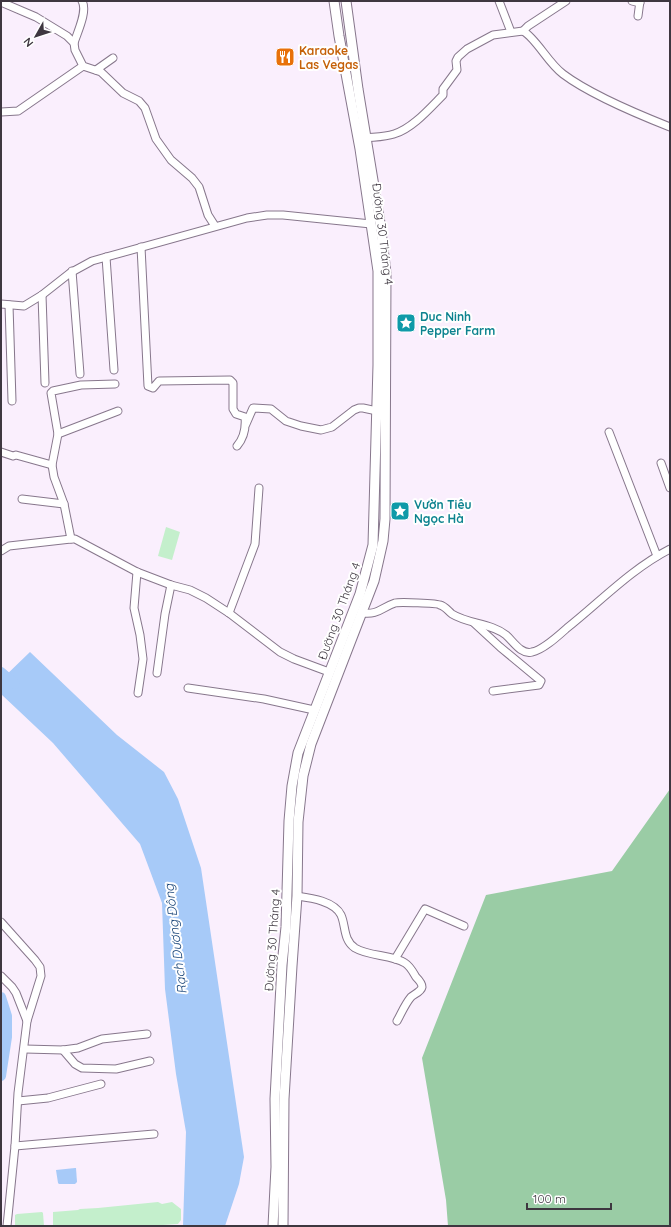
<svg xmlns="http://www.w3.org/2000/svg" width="671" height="1227" font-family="Quicksand,sans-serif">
  <rect width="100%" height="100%" fill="#faeffd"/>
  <!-- green -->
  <g fill="#c4efcc">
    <polygon points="166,527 180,532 172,560 158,556"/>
    <polygon points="158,1202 162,1204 172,1202 181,1209 181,1220 178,1224 148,1226 53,1226 53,1212 78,1210 80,1209 98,1208"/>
    <polygon points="42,1212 43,1213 44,1226 15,1226 15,1215 17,1214"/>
  </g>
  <!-- forest -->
  <polygon fill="#9acca5" points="670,789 670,1226 448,1226 446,1200 422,1058 486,895 612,871"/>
  <!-- water -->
  <g fill="#a7caf8">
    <polygon points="30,652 117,735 164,772 178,799 201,868 244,1157 239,1184 225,1226 183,1226 186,1132 176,1074 165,989 162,903 140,844 53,743 1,694 1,680"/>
    <polygon points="75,1168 76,1168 77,1182 75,1184 59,1184 58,1183 56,1170"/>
  </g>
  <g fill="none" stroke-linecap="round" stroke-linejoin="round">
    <!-- river -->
    <g stroke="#a7caf8" stroke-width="10">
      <polyline points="1,672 15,684"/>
      <polyline points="1,997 7,1016 7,1037 1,1076"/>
    </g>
    <defs>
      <g id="minor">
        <polyline points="499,1 511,32"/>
        <polyline points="632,1 640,3"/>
        <polyline points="1,2 36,17 67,36 74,43 75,50 83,66 101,72 123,93 139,101 145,108 156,139 171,160 192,178 199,187 208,215 215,226"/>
        <polyline points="638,16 640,1"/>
        <polyline points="523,31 528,26 566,1"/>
        <path d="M 74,43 C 77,33 88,11 82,1"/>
        <polyline points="96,70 113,58"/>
        <polyline points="1,112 18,111 83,66"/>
        <path d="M 366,138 C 375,137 385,137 394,134 C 412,129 430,108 443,95 L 443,89 L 457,70 L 456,61 L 458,57 L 467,49 L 493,35 L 523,31 C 536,38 548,63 563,74 C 591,95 637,114 670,127"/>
        <path d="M 141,247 L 148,386 L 153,388 L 159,381 L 230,380 L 233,383 L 233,409 L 236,414 L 245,417 C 246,428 244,438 237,446"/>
        <polyline points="106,257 114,370"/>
        <polyline points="72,271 80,374"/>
        <polyline points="42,295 45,383"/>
        <polyline points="1,304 24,306 42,295 70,273 92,261 247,218 267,215 283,215 371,224"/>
        <polyline points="9,305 12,401"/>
        <polyline points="246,424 253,408 254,408 271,409 286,421 301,426 321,430 332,427 354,410 359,408 363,408 377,411"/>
        <polyline points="609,432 657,556"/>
        <polyline points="58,434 118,411"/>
        <polyline points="1,452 13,456 16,455 52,465"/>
        <polyline points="661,463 670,488"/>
        <polyline points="22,499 64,504"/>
        <polyline points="71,539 64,504 54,477 52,465 58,434 51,393 53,391 81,385 115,384"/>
        <polyline points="1,551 9,546 71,539 75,539 137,572 171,585 190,590 206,598 229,613 280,652 294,659 329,672"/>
        <polyline points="137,572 134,608 140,635 143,659 138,693"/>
        <polyline points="229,613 255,544 259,488"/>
        <path d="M 362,613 C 379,615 380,608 395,603 C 399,602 437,603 440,605 C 445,606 448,611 452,614 C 468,624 491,623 506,635 C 513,641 521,655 532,652 C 543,650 558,636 567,628 C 601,601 631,569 670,549"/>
        <polyline points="474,623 500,647 541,681 539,685 493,691"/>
        <polyline points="157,673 165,614 171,585"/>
        <polyline points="188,688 264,699 314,710"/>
        <path d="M 297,896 C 311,898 334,901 341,915 C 346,926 343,940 355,948 C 370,957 391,954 405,963 C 410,966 413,972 416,977 C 418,979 422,984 422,987 C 421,992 414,994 411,997 C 405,1004 401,1014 397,1021"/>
        <polyline points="1,922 35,960 40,967 41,976 27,1021"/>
        <polyline points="395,959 425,909 464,926"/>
        <polyline points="1,976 12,987 16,993 27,1021 18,1093 15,1146 7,1226"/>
        <polyline points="25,1049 63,1050 78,1048 102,1039 147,1034"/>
        <polyline points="63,1050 75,1064 82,1068 116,1069 150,1061"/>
        <polyline points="18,1101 48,1098 101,1084"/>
        <polyline points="15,1146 154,1134"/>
      </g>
      <g id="major">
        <polyline points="273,1226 276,1167 275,1099 282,965 286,927 289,821 292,786 298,753 360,594 373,545 378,365 378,271 360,149 339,36 334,1"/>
        <polyline points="283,1226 284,1099 292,966 297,896 298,822 303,776 311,744 374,581 383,541 385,519 386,273 380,223 358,89 346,1"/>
      </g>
    </defs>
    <!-- minor casing -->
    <use href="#minor" stroke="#87778c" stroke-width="9"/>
    <!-- major casing -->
    <use href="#major" stroke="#87778c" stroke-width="11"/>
    <!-- minor -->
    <use href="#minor" stroke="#fff" stroke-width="7"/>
    <!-- major -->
    <use href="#major" stroke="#fff" stroke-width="9"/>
  </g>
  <!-- icons -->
  <defs>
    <symbol id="restaurant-square" viewBox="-11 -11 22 22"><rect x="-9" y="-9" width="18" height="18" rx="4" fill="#e8710a" stroke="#fff"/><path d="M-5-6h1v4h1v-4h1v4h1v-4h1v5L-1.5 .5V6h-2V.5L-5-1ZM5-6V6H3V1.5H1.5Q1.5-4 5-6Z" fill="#fff"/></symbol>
    <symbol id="sight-square" viewBox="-11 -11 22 22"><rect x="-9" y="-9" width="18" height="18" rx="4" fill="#0f9aa8" stroke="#fff"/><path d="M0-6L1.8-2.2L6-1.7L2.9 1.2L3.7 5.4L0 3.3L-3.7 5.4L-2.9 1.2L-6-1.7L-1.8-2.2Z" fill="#fff"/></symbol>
  </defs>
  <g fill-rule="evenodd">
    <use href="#restaurant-square" x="274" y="46" width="22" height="22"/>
    <use href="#sight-square" x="395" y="312" width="22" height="22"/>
    <use href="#sight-square" x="389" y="500" width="22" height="22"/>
  </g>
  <g text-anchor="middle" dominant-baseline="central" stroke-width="4" stroke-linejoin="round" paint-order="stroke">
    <!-- food labels -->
    <g font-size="12" font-weight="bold" fill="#c56008" stroke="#fff" text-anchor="start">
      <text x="299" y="50">Karaoke<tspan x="299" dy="14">Las Vegas</tspan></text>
    </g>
    <!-- street labels -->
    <g font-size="12" fill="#3e3740" stroke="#fff">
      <text transform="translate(383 234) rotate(83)">Đường 30 Tháng 4</text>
      <text transform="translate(339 611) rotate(-70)">Đường 30 Tháng 4</text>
      <text transform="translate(272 940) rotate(-86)">Đường 30 Tháng 4</text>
    </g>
    <!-- culture labels -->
    <g font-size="12" font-weight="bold" fill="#0d838f" stroke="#fff" text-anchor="start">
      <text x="420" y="316">Duc Ninh<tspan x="420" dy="14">Pepper Farm</tspan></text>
      <text x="414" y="504">Vườn Tiêu<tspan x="414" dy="14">Ngọc Hà</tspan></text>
    </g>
    <!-- water labels -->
    <g font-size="13" font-style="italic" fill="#103e74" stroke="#fff">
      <text transform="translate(175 939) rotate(-97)">Rạch Dương Đông</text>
    </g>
  </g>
  <!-- border -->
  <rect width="671" height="1227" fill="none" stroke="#3e3740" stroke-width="4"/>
  <!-- north arrow -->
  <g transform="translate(36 36) rotate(231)" stroke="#ffffff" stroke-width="3" paint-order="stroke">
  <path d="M0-3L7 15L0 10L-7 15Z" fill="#3e3740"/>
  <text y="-6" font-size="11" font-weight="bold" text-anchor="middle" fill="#3e3740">N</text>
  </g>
  <!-- scale -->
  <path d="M527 1203v6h84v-6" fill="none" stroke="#3e3740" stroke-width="2"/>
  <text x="533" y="1203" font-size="12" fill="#3e3740" stroke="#ffffff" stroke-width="3" paint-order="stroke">100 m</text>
</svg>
